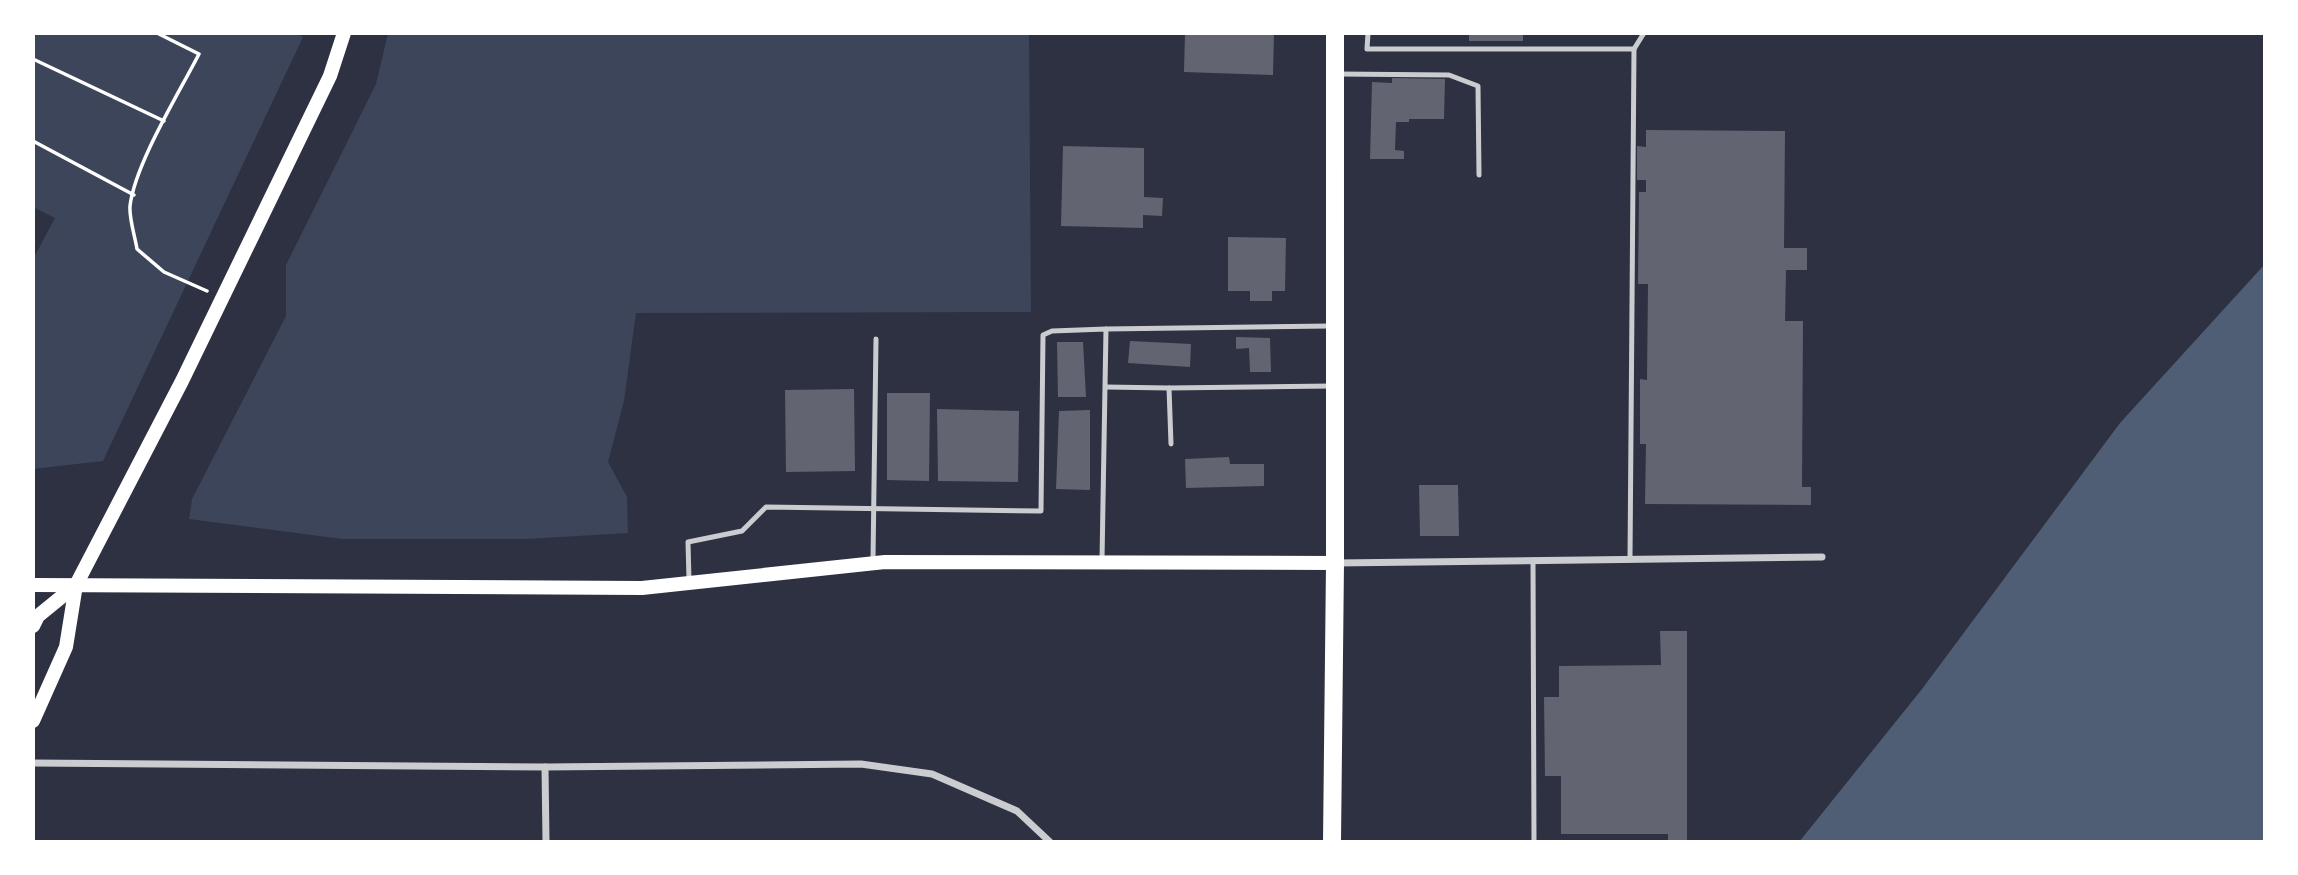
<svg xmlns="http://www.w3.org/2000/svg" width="2298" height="875" font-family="'Archivo Narrow',sans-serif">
  <rect width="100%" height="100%" fill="#2d3142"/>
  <!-- green -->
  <g fill="#3c4559">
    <polygon points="33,33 296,33 303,37 103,461 33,469 33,259 55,218 33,207"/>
    <polygon points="388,33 1029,33 1031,312 636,313 624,401 608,462 627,497 628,533 527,539 342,539 189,519 192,499 286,316 286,265 376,84"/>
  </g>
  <!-- water -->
  <polygon fill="#4f5d75" points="2265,264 2265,842 1799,842 1922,689 2120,423"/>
  <!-- building -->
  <g fill="#626471">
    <polygon points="1185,33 1274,33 1273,75 1184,72"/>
    <rect x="1469" y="33" width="54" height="8"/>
    <polygon points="1392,78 1445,79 1444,119 1409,119 1409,122 1396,122 1395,150 1404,151 1404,159 1370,159 1372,82 1392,83"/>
    <polygon points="1646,130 1785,131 1784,248 1807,248 1807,270 1786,270 1785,321 1803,321 1802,487 1811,487 1811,505 1645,504 1646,444 1640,444 1640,379 1647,380 1648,284 1638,284 1639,192 1646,192 1646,180 1637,180 1637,146 1646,147"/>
    <polygon points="1063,146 1144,148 1144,197 1163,198 1162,216 1143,215 1143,228 1061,226"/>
    <polygon points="1228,237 1286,238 1285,291 1272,291 1272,301 1250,301 1250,291 1228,291"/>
    <polygon points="1236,337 1270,338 1271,372 1250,372 1249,348 1236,349"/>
    <polygon points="1130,341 1191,344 1190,367 1128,363"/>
    <polygon points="1057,342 1083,342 1086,397 1058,397"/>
    <polygon points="854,389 855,471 786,472 785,390"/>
    <polygon points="887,393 930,393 929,481 887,480"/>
    <polygon points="937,409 1019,411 1018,482 938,481"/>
    <polygon points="1090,410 1090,490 1056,489 1059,411"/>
    <polygon points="1229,457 1230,464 1264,464 1264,486 1186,488 1185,459"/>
    <polygon points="1419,485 1458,485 1459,536 1420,536"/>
    <polygon points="1660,631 1687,631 1687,842 1668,842 1668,834 1561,834 1561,776 1545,776 1544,697 1559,697 1559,666 1661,665"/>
  </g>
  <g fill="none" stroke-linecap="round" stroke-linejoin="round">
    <!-- path -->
    <g stroke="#fff" stroke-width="3.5">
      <path d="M 157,33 L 199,54 C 179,93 135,164 130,206 C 129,219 135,236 137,249 L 164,272 L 207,291"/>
      <polyline points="33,59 164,121"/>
      <polyline points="33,141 134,195"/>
    </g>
    <!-- service -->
    <g stroke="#caccd0" stroke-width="5">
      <polyline points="1368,33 1367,49 1634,49"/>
      <polyline points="1338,74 1449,75 1478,86 1479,175"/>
      <polyline points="1106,329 1330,326"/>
      <polyline points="1106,387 1169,388"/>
      <polyline points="1171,444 1169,388 1331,386"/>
      <polyline points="873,560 876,339"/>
      <polyline points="1533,560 1534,842"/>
      <polyline points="1630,560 1634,49 1644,33"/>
      <polyline points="689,580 688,542 742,531 766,507 1041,511 1043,335 1052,331 1106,329 1102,560"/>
    </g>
    <!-- minor -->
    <g stroke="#caccd0" stroke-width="7">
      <polyline points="1336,563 1822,557"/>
      <polyline points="33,763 545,767 861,764 932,774 1017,811 1050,842"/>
      <polyline points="545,767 546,842"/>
    </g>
    <!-- secondary -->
    <g stroke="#fff" stroke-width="14">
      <polyline points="33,585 642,588 885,562 1335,563"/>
      <polyline points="33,626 38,616 76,585"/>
      <polyline points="33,721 66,647 76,585 182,381 330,76 344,33"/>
    </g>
    <!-- primary -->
    <polyline stroke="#fff" stroke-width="18" points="1332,842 1335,563 1335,33"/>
  </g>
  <!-- border -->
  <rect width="2298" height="875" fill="none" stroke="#ffffff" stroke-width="70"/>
</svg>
